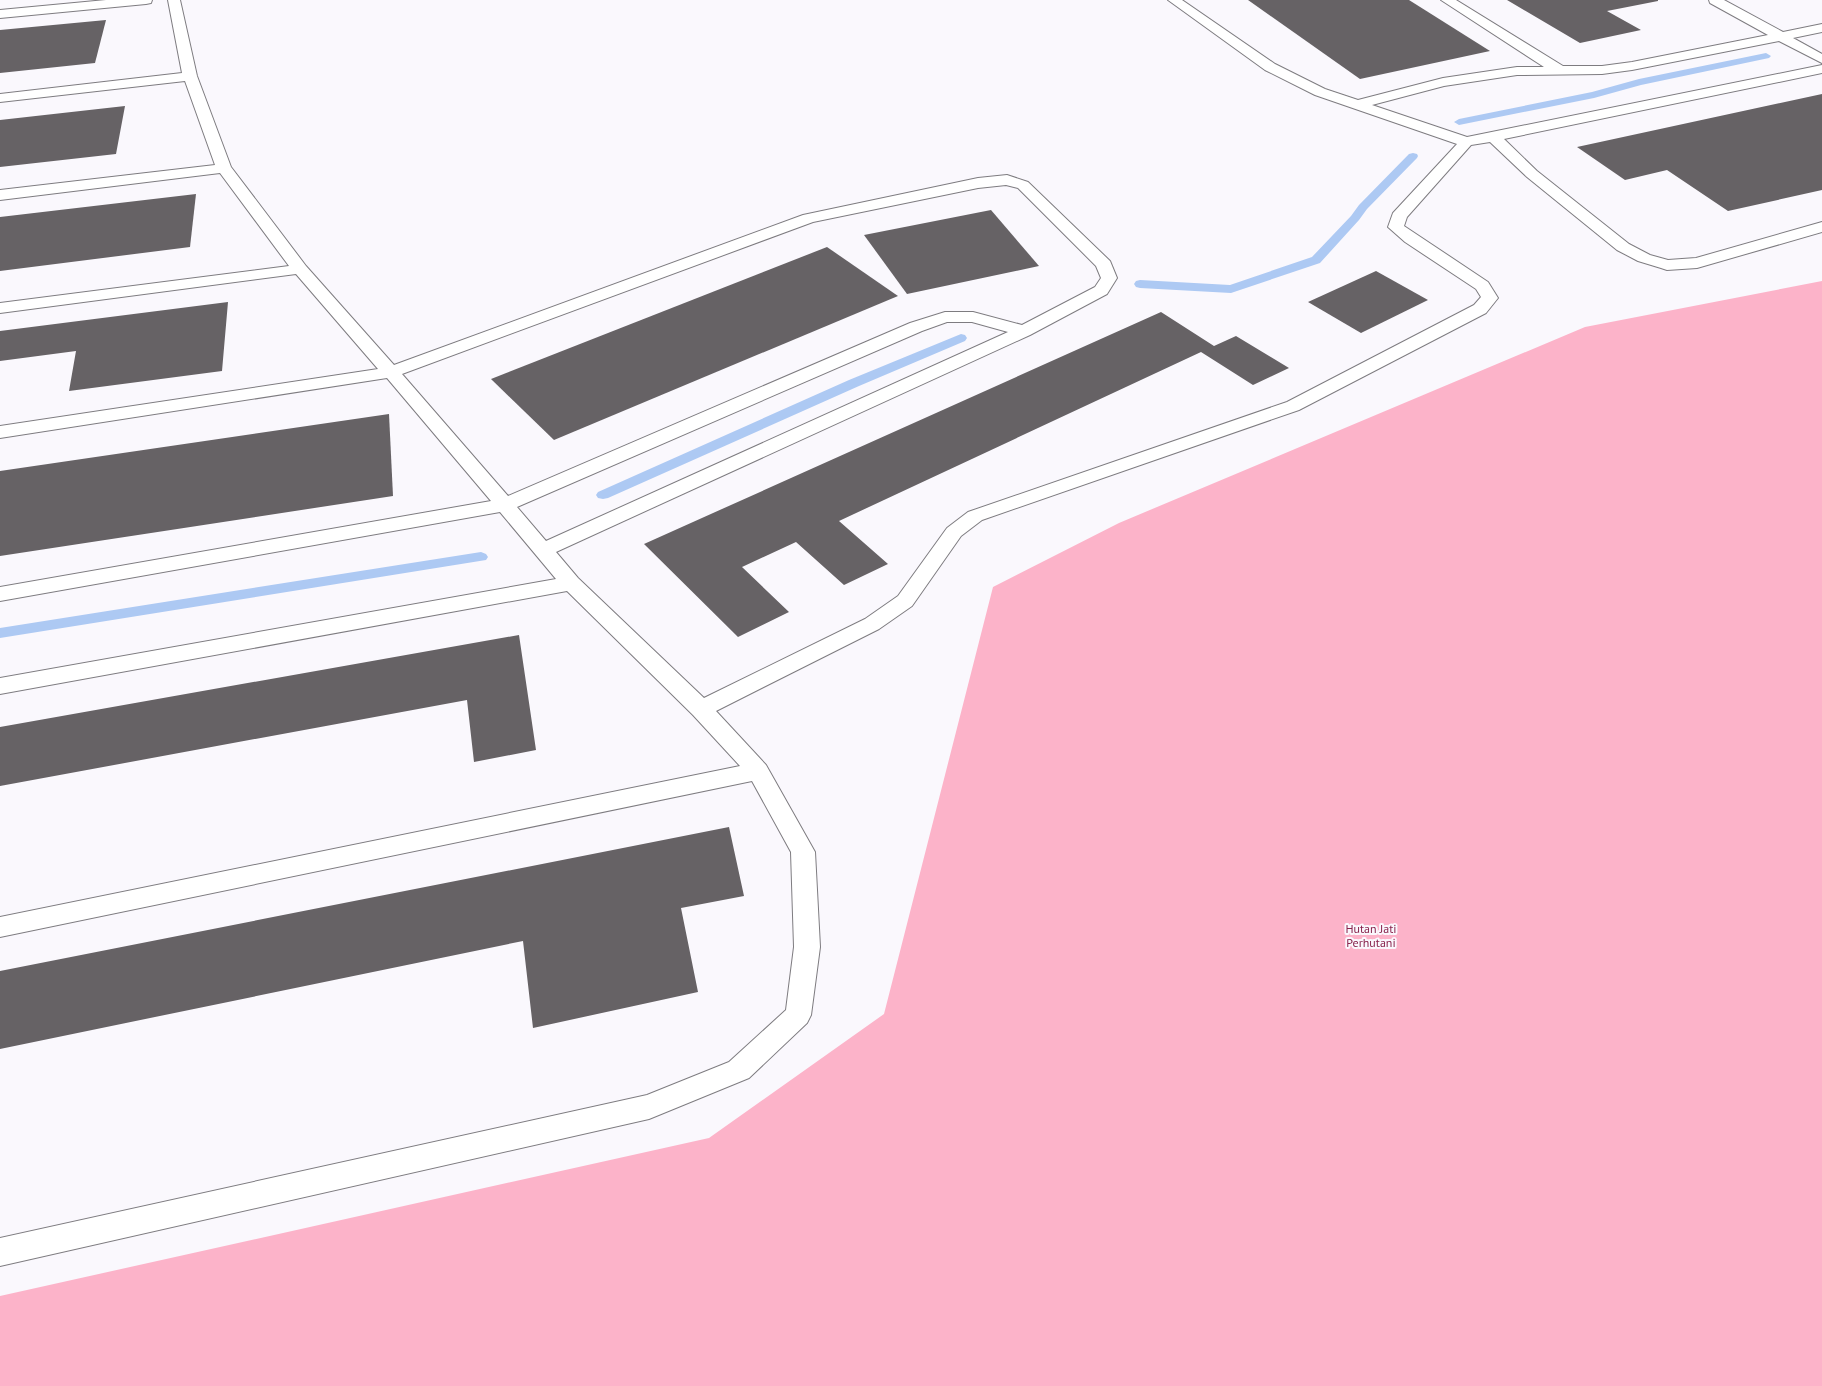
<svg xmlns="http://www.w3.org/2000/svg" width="1822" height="1386" font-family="'PT Sans',sans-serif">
  <rect width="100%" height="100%" fill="#faf8fd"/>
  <!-- forest -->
  <polygon fill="#fcb3c9" points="1822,281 1822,1386 0,1386 0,1296 709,1138 884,1014 993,587 1119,523 1585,327"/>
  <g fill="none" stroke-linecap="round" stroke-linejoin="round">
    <!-- stream -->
    <g fill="#adc9f3" fill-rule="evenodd">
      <polygon points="1766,53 1771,56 1769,58 1641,85 1594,98 1459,125 1454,122 1459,119 1592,92 1639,79"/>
      <polygon points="1413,153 1417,154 1418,156 1417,158 1367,209 1359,220 1320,263 1231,293 1140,288 1136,287 1134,284 1136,281 1140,280 1230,285 1312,257 1351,216 1359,205 1409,154"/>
      <polygon points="961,334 965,335 967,338 965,341 859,386 608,498 603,499 598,498 596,495 598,492 849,380"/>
      <polygon points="481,552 486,554 488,557 486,560 0,638 0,628"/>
    </g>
  </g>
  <!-- building -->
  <g fill="#666265">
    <polygon points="1248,0 1409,0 1490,51 1360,79"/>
    <polygon points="1507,0 1658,0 1658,1 1607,11 1641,30 1580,43"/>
    <polygon points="106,20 95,63 0,73 0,30"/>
    <polygon points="1822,94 1822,190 1728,211 1667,170 1625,180 1577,147"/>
    <polygon points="125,106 116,154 0,167 0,120"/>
    <polygon points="196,194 190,247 0,271 0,217"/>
    <polygon points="991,210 1039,266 907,294 864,235"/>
    <polygon points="827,247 898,296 554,440 491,379"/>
    <polygon points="1376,271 1428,300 1361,333 1308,302"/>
    <polygon points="228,302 222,371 69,391 76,351 0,361 0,331"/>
    <polygon points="1161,312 1214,346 1236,336 1289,368 1253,385 1201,352 839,521 888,564 844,585 796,542 742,567 789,612 738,637 644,544"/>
    <polygon points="389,414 393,496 0,556 0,471"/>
    <polygon points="519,635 536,750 474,762 467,700 0,786 0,727"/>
    <polygon points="729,827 744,896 681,908 698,992 533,1028 523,941 0,1049 0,971"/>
  </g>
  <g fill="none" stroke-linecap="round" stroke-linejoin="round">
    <defs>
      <g id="minor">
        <polygon points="106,0 152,0 151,3 146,4 0,18 0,10"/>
        <path d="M 168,0 L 180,0 L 197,76 L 231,167 L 306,266 L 394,365 L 803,215 L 978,178 L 1007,175 L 1028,182 L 1110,261 L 1117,278 L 1107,294 L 1030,335 L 556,552 L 578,578 L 704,698 L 865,619 L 898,596 L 947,528 L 968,512 L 1287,402 L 1474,305 L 1481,297 L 1476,289 L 1405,242 L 1388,227 L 1393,213 L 1457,144 L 1315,95 L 1265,70 L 1168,0 L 1182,0 L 1275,64 L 1325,89 L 1358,100 L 1443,78 L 1517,67 L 1544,67 L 1441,0 L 1456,0 L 1563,66 L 1602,66 L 1632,62 L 1768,35 L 1710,3 L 1709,0 L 1724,0 L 1783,32 L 1822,24 L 1822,32 L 1793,38 L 1822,54 L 1822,63 L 1779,41 L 1632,70 L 1602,74 L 1517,75 L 1444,86 L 1372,105 L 1467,137 L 1822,65 L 1822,73 L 1504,139 L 1537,171 L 1629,244 L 1650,255 L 1668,260 L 1696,258 L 1822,222 L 1822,232 L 1697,268 L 1667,270 L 1661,268 L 1638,261 L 1617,250 L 1527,177 L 1490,142 L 1471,145 L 1407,217 L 1404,226 L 1488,282 L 1498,298 L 1486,313 L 1299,410 L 982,520 L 961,536 L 912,606 L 879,629 L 716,711 L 766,765 L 815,852 L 820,947 L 811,1015 L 807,1023 L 749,1078 L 649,1119 L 0,1266 L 0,1238 L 647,1095 L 729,1062 L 786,1010 L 794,947 L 791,852 L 752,781 L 0,937 L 0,917 L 740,766 L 693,715 L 567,591 L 0,694 L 0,678 L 556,579 L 500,512 L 0,601 L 0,587 L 491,501 L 387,378 L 0,438 L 0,426 L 378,369 L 296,274 L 0,313 L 0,303 L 289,266 L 220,173 L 0,200 L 0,190 L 215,165 L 185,81 L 0,102 L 0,94 L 182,73 ZM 1006,185 L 1018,188 L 1096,266 L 1101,278 L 1095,287 L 1022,325 L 973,312 L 945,312 L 910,323 L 508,496 L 402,374 L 813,222 L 978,188 ZM 947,322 L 972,322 L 1008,332 L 546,541 L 517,507 L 922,331 Z"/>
      </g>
    </defs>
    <!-- minor casing -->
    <use href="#minor" stroke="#7e7c80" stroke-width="2"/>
    <!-- minor -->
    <use href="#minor" fill="#fff" fill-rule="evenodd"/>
  </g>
  <g text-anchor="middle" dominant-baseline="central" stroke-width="4" stroke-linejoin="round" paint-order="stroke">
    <!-- park labels -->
    <g font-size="12" fill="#88224c" stroke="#faf8fd">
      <text x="1371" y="928">Hutan Jati<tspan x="1371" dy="14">Perhutani</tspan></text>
    </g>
  </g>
</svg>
